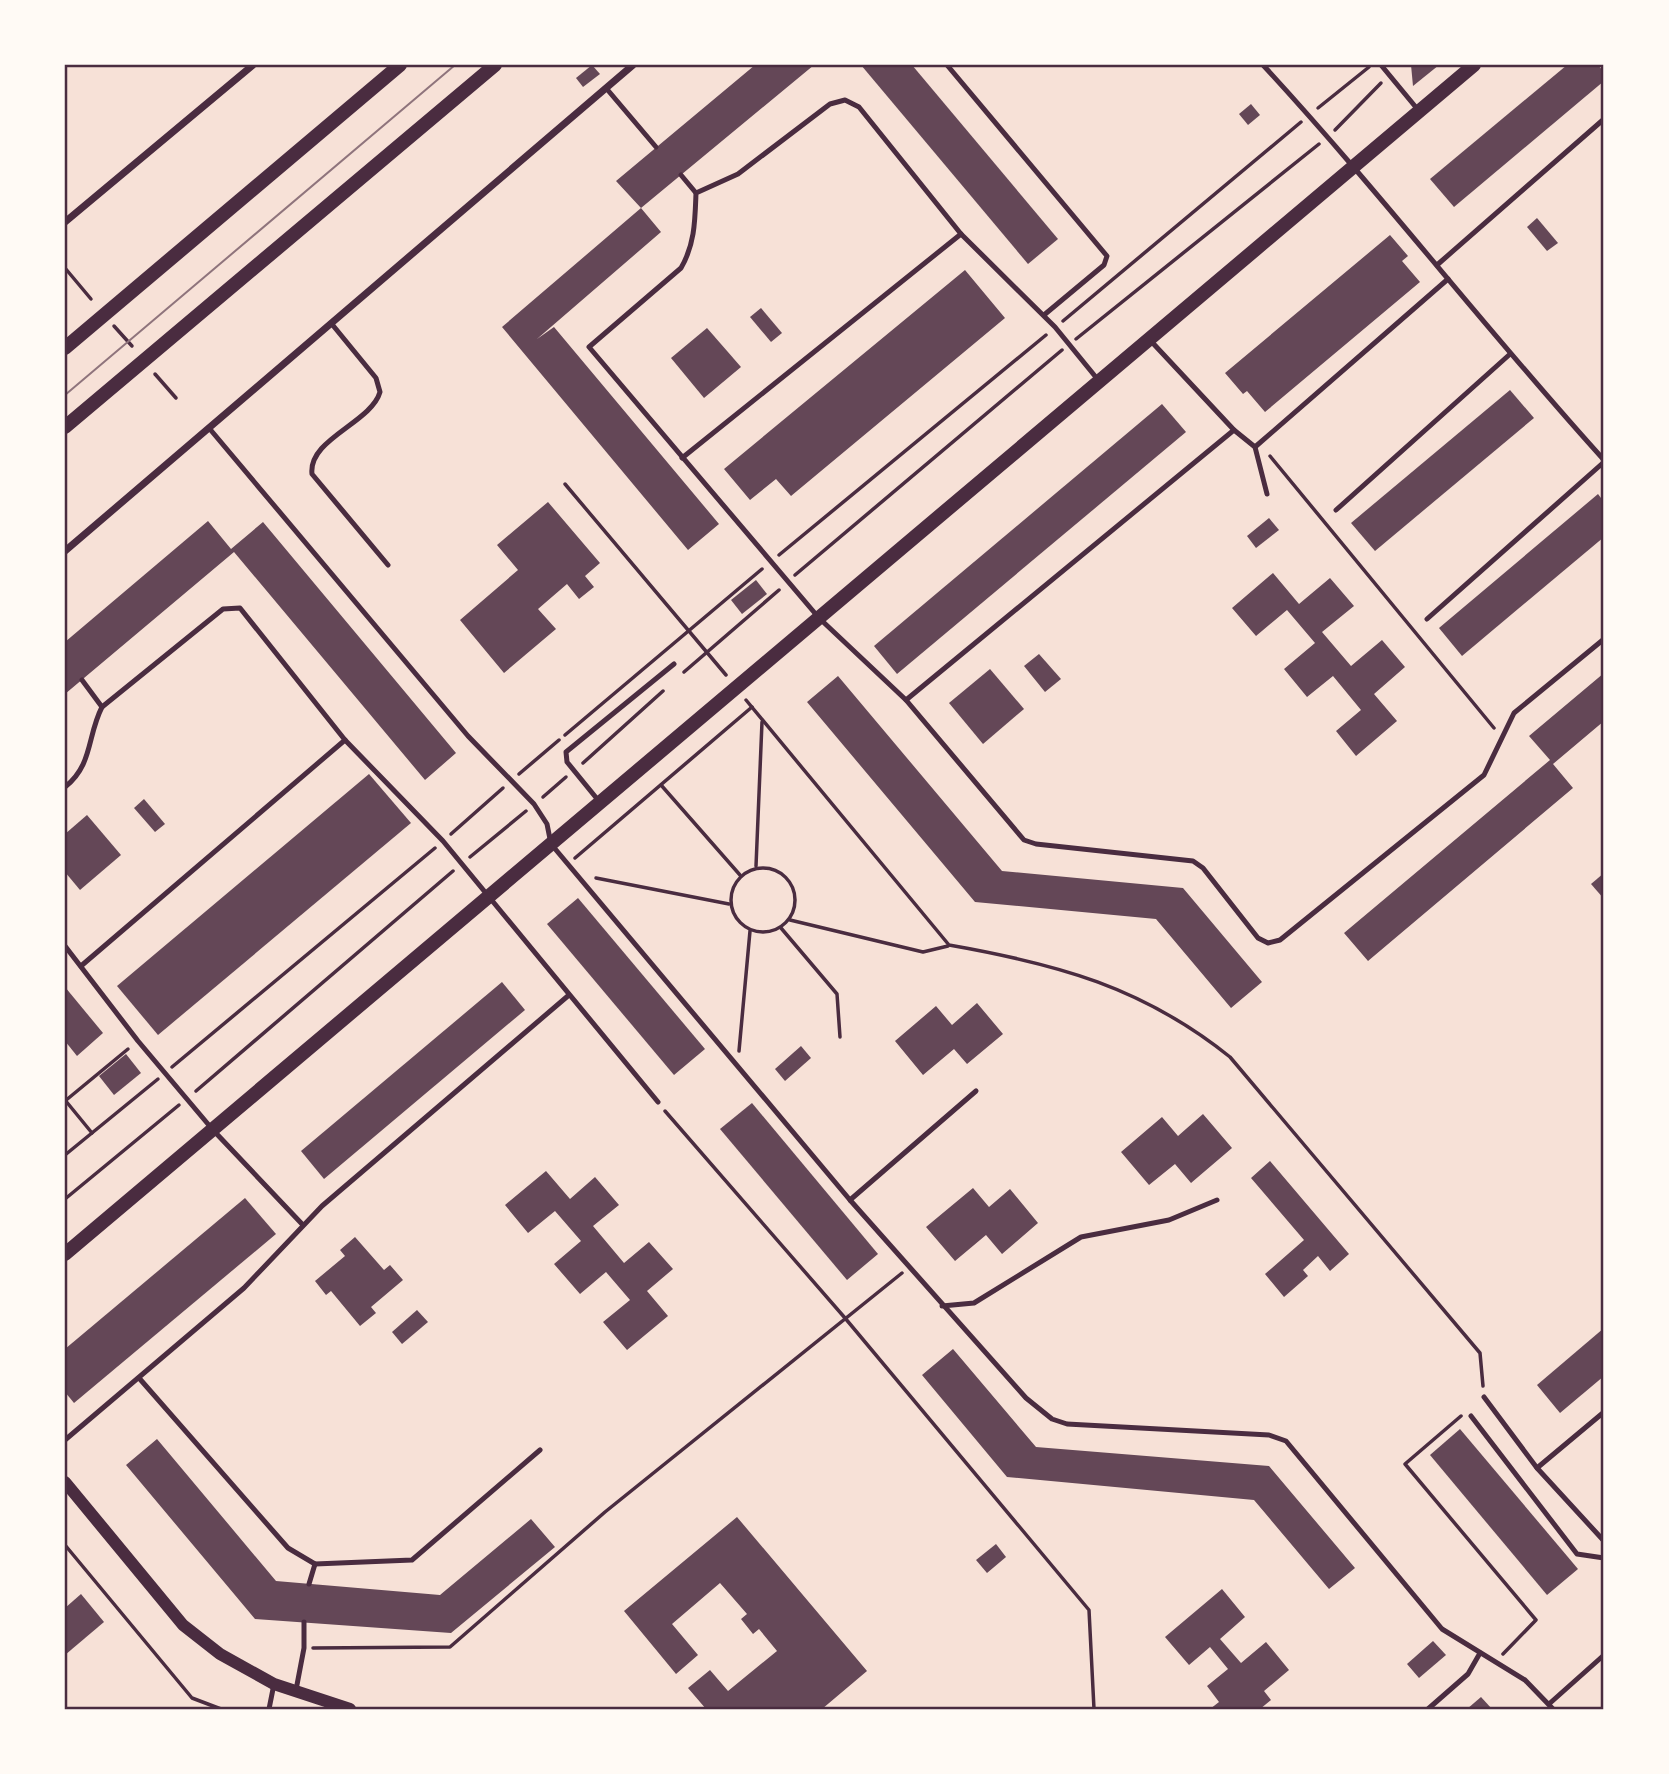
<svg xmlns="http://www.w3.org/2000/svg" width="1669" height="1774" font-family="'PT Sans',sans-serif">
  <rect width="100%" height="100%" fill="#f7e1d7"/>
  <!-- building -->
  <g fill="#644757">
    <polygon points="592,65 600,74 583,87 576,78"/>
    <polygon points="755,65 814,65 641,208 661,232 537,339 554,327 719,524 688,550 502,327 641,208 616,181"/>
    <polygon points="861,65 912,65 1058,239 1028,264"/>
    <polygon points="1411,65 1439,65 1413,86"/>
    <polygon points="1567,65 1598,65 1604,72 1604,81 1454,207 1430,179"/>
    <polygon points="1251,104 1260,115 1248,125 1239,114"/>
    <polygon points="1537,218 1558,243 1547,251 1527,227"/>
    <polygon points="1390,235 1408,256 1402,261 1420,282 1265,412 1247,391 1243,394 1225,373"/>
    <polygon points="965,270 1005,318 791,496 776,479 750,500 724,469"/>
    <polygon points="761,308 782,333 771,342 750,317"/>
    <polygon points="707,328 741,367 704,398 671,358"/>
    <polygon points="1510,390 1534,418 1375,551 1351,523"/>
    <polygon points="1162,404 1186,432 897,674 874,646"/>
    <polygon points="1598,494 1604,502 1604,537 1462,656 1439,628"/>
    <polygon points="548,502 600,563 585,576 594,587 579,599 567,584 538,609 556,629 504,673 460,620 518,570 497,545"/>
    <polygon points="1269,518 1279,530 1256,548 1247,536"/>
    <polygon points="208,521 231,549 263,522 456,753 425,780 234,552 65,694 65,642"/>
    <polygon points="1273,573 1299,604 1330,578 1354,606 1322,632 1351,666 1382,640 1405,667 1374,694 1397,721 1356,756 1336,731 1361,710 1333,676 1307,697 1284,669 1315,643 1287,610 1256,636 1232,608"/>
    <polygon points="756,580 767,594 742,614 731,600"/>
    <polygon points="1039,654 1061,679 1045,692 1024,666"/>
    <polygon points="990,669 1024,709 983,744 949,703"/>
    <polygon points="1604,673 1604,721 1553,764 1573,788 1368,961 1344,933 1550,760 1529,736"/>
    <polygon points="838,676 1002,871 1183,888 1262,982 1231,1008 1156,919 975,902 807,702"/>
    <polygon points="369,774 411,823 158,1035 117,986"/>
    <polygon points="144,799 165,824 155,832 134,808"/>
    <polygon points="87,815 121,855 80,890 65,872 65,834"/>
    <polygon points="1604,873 1604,899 1591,884"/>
    <polygon points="578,898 705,1049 674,1075 547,924"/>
    <polygon points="502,982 525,1010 324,1179 301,1151"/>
    <polygon points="65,987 103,1033 77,1056 65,1041"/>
    <polygon points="977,1003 1003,1034 967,1064 954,1049 923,1075 895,1041 936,1006 952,1025"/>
    <polygon points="801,1046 811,1058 785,1081 775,1069"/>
    <polygon points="126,1054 141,1073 114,1095 99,1076"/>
    <polygon points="752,1103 878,1254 847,1280 720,1129"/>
    <polygon points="1203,1114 1232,1148 1191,1183 1175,1164 1149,1185 1121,1152 1162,1117 1178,1136"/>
    <polygon points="1270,1161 1349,1254 1330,1271 1318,1256 1303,1270 1308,1276 1284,1297 1265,1274 1304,1240 1251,1178"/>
    <polygon points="546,1171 570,1199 595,1177 619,1205 593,1226 624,1263 649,1242 673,1269 647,1291 668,1316 627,1350 603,1322 630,1300 606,1272 580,1294 554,1264 581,1241 555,1211 528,1233 505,1205"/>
    <polygon points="973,1188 989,1207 1010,1189 1038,1223 1002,1254 986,1235 955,1261 926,1227"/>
    <polygon points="245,1198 276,1234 74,1403 65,1392 65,1349"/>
    <polygon points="355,1237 384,1270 390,1265 403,1280 371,1307 376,1313 360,1326 331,1291 326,1295 315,1281 345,1256 340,1250"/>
    <polygon points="417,1310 428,1322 402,1344 392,1332"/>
    <polygon points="1604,1328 1604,1376 1560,1413 1537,1385"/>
    <polygon points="953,1349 1036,1447 1269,1466 1355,1568 1329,1589 1254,1500 1007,1477 922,1375"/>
    <polygon points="1460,1429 1578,1569 1547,1595 1430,1455"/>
    <polygon points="157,1439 276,1581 440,1595 531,1519 555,1547 451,1633 255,1619 126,1465"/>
    <polygon points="737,1517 867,1671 822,1709 706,1709 688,1688 710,1670 728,1691 777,1651 759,1629 753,1634 741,1619 747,1614 720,1583 672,1624 698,1655 676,1674 624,1611"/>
    <polygon points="996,1544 1006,1557 987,1573 976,1560"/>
    <polygon points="1222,1589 1245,1617 1220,1639 1241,1663 1266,1642 1289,1670 1264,1691 1271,1700 1260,1709 1210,1709 1219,1702 1207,1686 1228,1669 1210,1647 1189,1665 1165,1637"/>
    <polygon points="81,1594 104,1622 65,1655 65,1608"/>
    <polygon points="1433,1641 1446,1655 1419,1678 1407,1664"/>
    <polygon points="1481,1697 1492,1709 1467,1709"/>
  </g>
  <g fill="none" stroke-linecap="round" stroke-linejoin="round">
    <!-- path -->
    <g stroke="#4a2c40" stroke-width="3.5">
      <polyline points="1318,108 1369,67"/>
      <polyline points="1335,130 1381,83"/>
      <polyline points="65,268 91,299"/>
      <polyline points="1063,321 1301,122"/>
      <polyline points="114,326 132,346"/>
      <polyline points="1076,339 1319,144"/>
      <polyline points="155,374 176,398"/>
      <polyline points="1270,456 1494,728"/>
      <polyline points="565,484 726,675"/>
      <polyline points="779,555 1046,335"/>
      <polyline points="795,575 1062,350"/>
      <polyline points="684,672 779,590"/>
      <path d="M 746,700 L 949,945 C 1057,964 1143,987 1230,1057 L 1480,1353 L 1483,1386"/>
      <polyline points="565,735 762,569"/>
      <polyline points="583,763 663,691"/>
      <polyline points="519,774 559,740"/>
      <polyline points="661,785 740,875"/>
      <polyline points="543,797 566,777"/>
      <polyline points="451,834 503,788"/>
      <polyline points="470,857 526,811"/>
      <polyline points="575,858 752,707"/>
      <polyline points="756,866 762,722"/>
      <circle cx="763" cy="900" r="32"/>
      <polyline points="596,878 729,904"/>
      <polyline points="790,920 923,952 948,946"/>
      <polyline points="781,928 837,994 840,1037"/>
      <polyline points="739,1051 750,931"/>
      <polyline points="172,1067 435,848"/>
      <polyline points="196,1091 453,871"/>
      <polyline points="65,1100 92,1133"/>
      <polyline points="65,1101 128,1049"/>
      <polyline points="665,1111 845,1318 1089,1610 1094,1709"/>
      <polyline points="65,1155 158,1079"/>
      <polyline points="65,1199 179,1105"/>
      <polyline points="1461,1416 1405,1464 1536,1620 1503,1654"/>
      <polyline points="65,1545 192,1698 221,1709"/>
      <polyline points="313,1648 450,1647 605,1512 902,1273"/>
    </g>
    <!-- service -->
    <g stroke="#4a2c40" stroke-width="5">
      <polyline points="947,65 1107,256 1104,265 1044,315"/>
      <path d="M 1263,65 C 1381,193 1487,331 1604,460"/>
      <polyline points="1381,65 1419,111"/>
      <polyline points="606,88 656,147"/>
      <polyline points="681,175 696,193"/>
      <polyline points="1437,265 1604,119"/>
      <path d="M 331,323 L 376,378 L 380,392 C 371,423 308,439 312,474 L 388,565"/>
      <path d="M 1099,381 L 1055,327 L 961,234 L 859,107 L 845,100 L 830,104 L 738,174 L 696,193 C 695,220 695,244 681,268 L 589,347 L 819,618 L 906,700 L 1024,840 L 1036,844 L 1193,861 L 1203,868 L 1258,938 L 1268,943 L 1280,940 L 1484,775 L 1514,713 L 1604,639"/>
      <polyline points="209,428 468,736 534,804 547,824 551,844 850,1200 1026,1398 1052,1419 1067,1424 1269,1435 1286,1441 1442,1629 1525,1680 1553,1709"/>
      <polyline points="1234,430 1255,447 1267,494"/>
      <polyline points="1255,447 1448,279"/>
      <polyline points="682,458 961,234"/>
      <polyline points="1336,510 1509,355"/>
      <polyline points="1427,619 1604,462"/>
      <polyline points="82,680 102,707"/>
      <polyline points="906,700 1234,430 1149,339"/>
      <path d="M 65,787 C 93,765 87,736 102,707 L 223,609 L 240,608 L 345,740 L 443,841 L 658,1102"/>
      <polyline points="598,800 567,762 566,752 674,664"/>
      <polyline points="65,946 138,1041 213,1130 302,1224"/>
      <polyline points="81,966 345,740"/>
      <polyline points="850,1200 976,1091"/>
      <polyline points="942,1306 974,1303 1081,1237 1169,1220 1217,1200"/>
      <polyline points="139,1378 288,1548 315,1564 412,1560 540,1450"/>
      <polyline points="1484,1397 1537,1468 1604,1541"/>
      <polyline points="1471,1416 1577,1554 1604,1558"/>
      <polyline points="65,1440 244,1288 322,1206 569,995"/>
      <polyline points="1537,1468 1604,1412"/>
      <polyline points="309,1584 315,1564"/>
      <polyline points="296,1690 304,1648 304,1622"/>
      <polyline points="1549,1704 1604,1655"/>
      <polyline points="269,1709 274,1684"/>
      <polyline points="1428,1709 1468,1674 1480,1653"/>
    </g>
    <!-- minor -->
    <g stroke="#4a2c40" stroke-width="7">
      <polyline points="65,222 253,65"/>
      <polyline points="65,551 633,65"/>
    </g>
    <!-- tertiary -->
    <polyline stroke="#4a2c40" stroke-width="12" points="65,1482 183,1625 220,1654 274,1684 350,1709"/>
    <!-- secondary -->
    <g stroke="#4a2c40" stroke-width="14">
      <polyline points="65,348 400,65"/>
      <polyline points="65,427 495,65"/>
      <polyline points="65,1254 1474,65"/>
    </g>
    <!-- tram -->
    <polyline stroke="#8f747c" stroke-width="2" points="65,395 455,65"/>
  </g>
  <!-- border -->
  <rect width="1669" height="1774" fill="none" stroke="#fffaf5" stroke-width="133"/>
  <rect x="66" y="66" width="1536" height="1642" fill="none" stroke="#4a2c40" stroke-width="2.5"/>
</svg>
